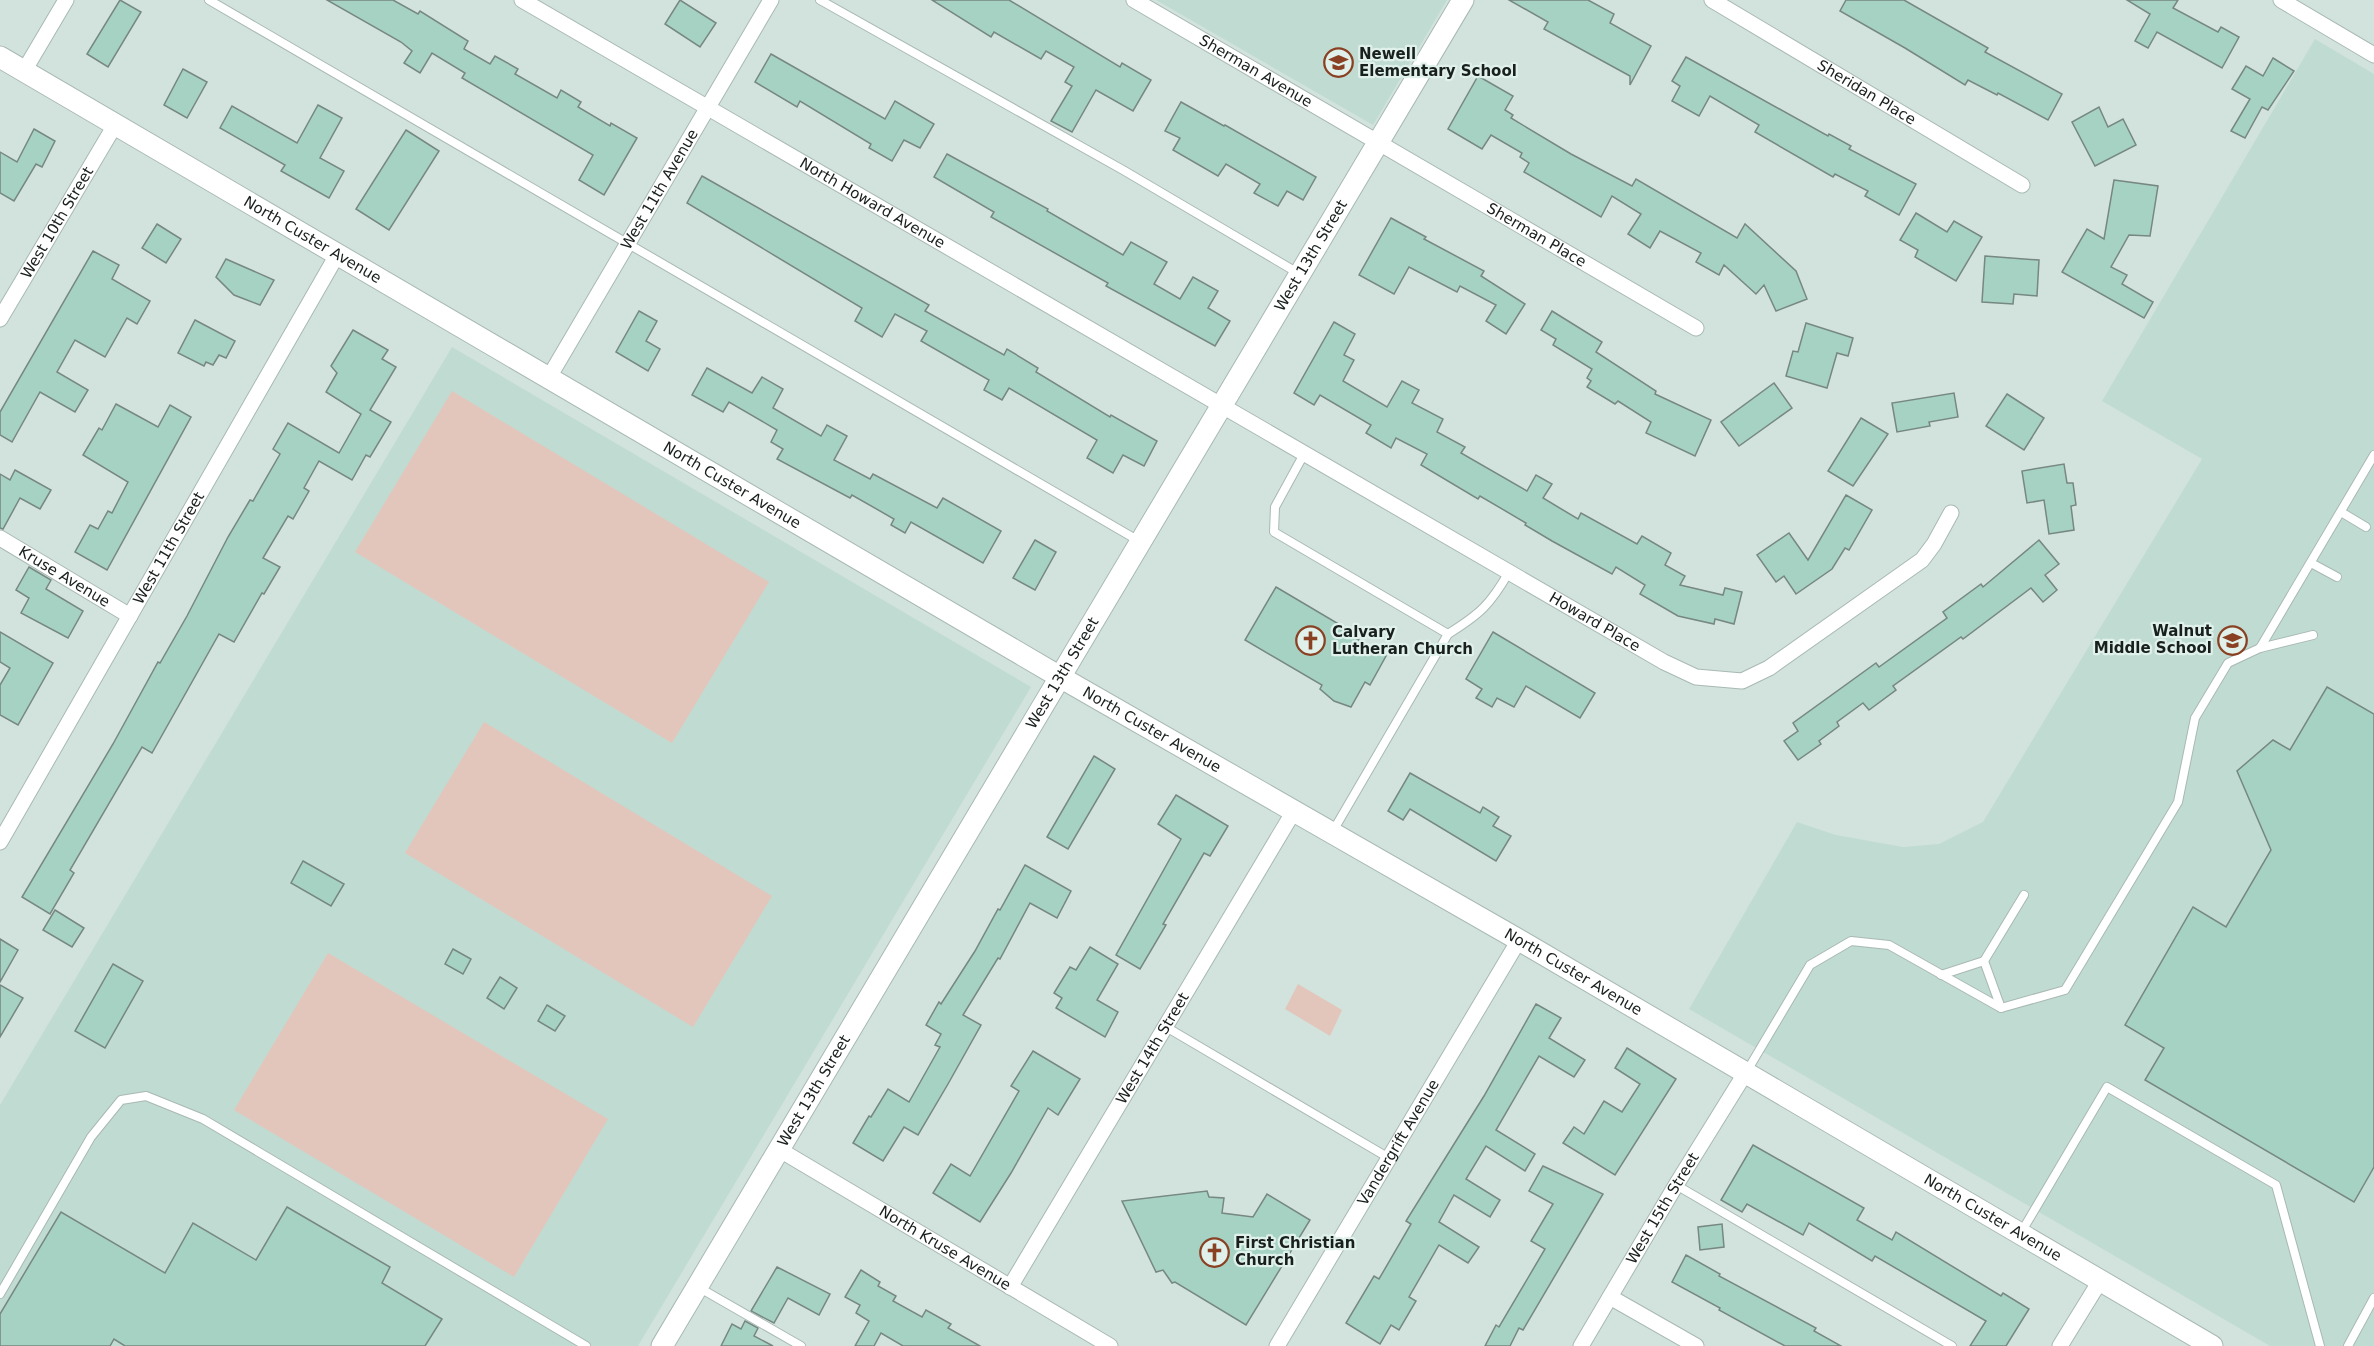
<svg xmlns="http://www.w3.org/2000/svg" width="2374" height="1346" font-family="'DejaVu Sans',sans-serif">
  <rect width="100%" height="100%" fill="#d2e3dd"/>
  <!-- built -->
  <g fill="#c0dbd2">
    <polygon points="1156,0 1447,0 1373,125"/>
    <polygon points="2315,39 2374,74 2374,1346 2270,1346 1689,1009 1797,822 1836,835 1903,847 1939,844 1983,822 2202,459 2102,401"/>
    <polygon points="452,347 1031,687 638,1346 0,1346 0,1105"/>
  </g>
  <!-- green -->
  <g fill="#e3c6bb">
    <polygon points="452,391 769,582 672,743 355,552"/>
    <polygon points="484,722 772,896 693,1027 405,853"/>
    <polygon points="328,953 608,1119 514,1277 234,1110"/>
    <polygon points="1298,984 1342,1010 1330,1036 1285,1009"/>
  </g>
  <!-- building -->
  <g fill="#a5d2c3" stroke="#778782" stroke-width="1.5">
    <polygon points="120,0 141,12 108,67 87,54"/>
    <polygon points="327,0 393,0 418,14 420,11 468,41 464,49 490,64 495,56 518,69 515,74 557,98 561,90 581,102 578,107 610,126 611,123 637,138 604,195 579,180 593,155 462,78 465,73 432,53 420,73 404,63 412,51 401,42"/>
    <polygon points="680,0 716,23 700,47 665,24"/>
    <polygon points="932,0 1009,0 1120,67 1122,63 1151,80 1133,111 1096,90 1072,132 1051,121 1072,86 1065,82 1074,67 1046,51 1041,59 994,32 991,37"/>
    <polygon points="1509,0 1588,0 1614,14 1610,23 1651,46 1630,85 1630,76 1544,29 1548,22"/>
    <polygon points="1846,0 1904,0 1988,48 1985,52 2062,94 2048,120 1998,93 1997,95 1968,80 1965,85 1905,48 1840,11"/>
    <polygon points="2127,0 2178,0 2173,8 2218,32 2221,27 2239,37 2222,68 2157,32 2148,48 2135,41 2150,14"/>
    <polygon points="771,54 885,119 895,101 934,124 920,148 904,140 892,161 869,148 871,144 800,101 797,107 755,82"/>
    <polygon points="1686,57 1828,136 1829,134 1851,146 1849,149 1916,184 1899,215 1865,196 1868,191 1835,174 1833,177 1755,132 1759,125 1710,96 1699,116 1672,101 1680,86 1672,81"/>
    <polygon points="2273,58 2294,71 2268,110 2262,107 2245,138 2231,131 2250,99 2232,89 2246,66 2263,76"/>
    <polygon points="183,69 207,82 187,118 164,105"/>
    <polygon points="1478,76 1513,96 1505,110 1513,115 1511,118 1571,154 1632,186 1636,179 1737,238 1745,224 1796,271 1807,299 1776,311 1764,285 1756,294 1724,265 1719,275 1696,262 1701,253 1660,231 1650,248 1628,234 1641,214 1612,196 1601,217 1524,172 1529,163 1520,157 1522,153 1491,135 1482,149 1448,129"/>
    <polygon points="1181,102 1224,126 1225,125 1316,177 1303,200 1287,191 1278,206 1254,193 1260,184 1226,164 1218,176 1173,150 1180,138 1165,131"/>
    <polygon points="318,105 342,118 320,158 344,171 329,198 281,171 285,165 220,128 232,106 297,143"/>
    <polygon points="2099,107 2108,127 2123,119 2136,145 2095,166 2072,122"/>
    <polygon points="34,129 55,141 42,167 36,164 14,201 0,193 0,152 17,162"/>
    <polygon points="406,130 439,151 389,230 356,209"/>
    <polygon points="947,154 1048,209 1047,211 1123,255 1131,242 1167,262 1154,284 1180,299 1193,277 1218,291 1208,308 1230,321 1215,346 1106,286 1108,283 991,217 994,212 934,177"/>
    <polygon points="702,176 929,305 925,311 1004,355 1007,349 1038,368 1036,372 1110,417 1111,415 1157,441 1144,466 1123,455 1113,473 1087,458 1097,440 1009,388 1002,400 984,390 989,380 921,341 927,331 895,314 882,337 855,321 862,308 687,203"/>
    <polygon points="2114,180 2158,186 2150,236 2129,235 2111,267 2127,275 2122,284 2153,302 2144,318 2062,272 2087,229 2104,239"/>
    <polygon points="1916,213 1947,232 1954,221 1982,237 1956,281 1915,257 1918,250 1900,240"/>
    <polygon points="1391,218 1426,237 1424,239 1484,271 1481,276 1525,304 1506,334 1486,321 1496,305 1460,286 1457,292 1409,267 1394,294 1359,275"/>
    <polygon points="157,224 181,239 166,263 142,248"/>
    <polygon points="93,251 119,265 112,279 150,301 137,324 127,318 105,357 75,340 57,372 88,390 75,412 40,392 12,442 0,435 0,412"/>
    <polygon points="1985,256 2039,260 2037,296 2014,294 2013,304 1982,302"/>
    <polygon points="226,259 274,280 260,305 234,295 216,277"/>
    <polygon points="639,311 657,321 646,341 660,349 648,371 616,352"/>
    <polygon points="1552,311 1602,342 1596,352 1656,391 1655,394 1711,420 1695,456 1646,433 1651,422 1618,401 1615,404 1587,387 1591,381 1587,378 1592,369 1553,345 1556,339 1541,330"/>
    <polygon points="195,320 235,341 226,358 219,355 213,365 206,362 204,366 178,353"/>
    <polygon points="1334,322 1355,334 1344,355 1354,360 1343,381 1387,407 1402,381 1419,390 1412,403 1443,419 1437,432 1465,447 1461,453 1527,491 1536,475 1552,484 1543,498 1578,519 1581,513 1637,544 1642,536 1671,553 1665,565 1685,576 1680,585 1723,595 1725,588 1742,592 1734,624 1715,619 1714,624 1678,616 1640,594 1645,585 1616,567 1612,574 1552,541 1525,525 1526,523 1480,496 1478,499 1421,465 1427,454 1396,438 1391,448 1366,433 1371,425 1320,395 1314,405 1294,393"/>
    <polygon points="1806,323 1853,338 1848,356 1837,353 1827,388 1786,376 1793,351 1798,352"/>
    <polygon points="353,330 388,350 382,359 396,367 370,410 391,422 370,457 366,455 352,480 319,461 304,488 309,491 293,519 288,516 263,558 280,567 264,594 262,593 234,642 219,634 152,753 142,747 70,870 74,873 50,914 22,897 113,744 158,662 160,663 187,616 228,537 250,500 253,501 280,454 273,449 288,423 339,453 361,414 326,392 337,373 331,366"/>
    <polygon points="707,368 752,393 762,377 783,389 773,408 821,436 827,425 847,436 834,460 870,479 873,474 937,508 943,498 1001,531 983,563 911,522 905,533 891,525 894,519 852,495 850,498 777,459 783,449 771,442 777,430 729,402 723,412 692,395"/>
    <polygon points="1774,383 1792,408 1739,446 1721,422"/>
    <polygon points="1954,393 1958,417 1929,422 1930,426 1897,432 1892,403"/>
    <polygon points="2007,394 2044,418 2024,450 1986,426"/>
    <polygon points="116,404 158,427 170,405 191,417 107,570 75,552 90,525 98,529 108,511 112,513 128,482 83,455 99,428 102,430"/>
    <polygon points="1861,418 1888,434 1853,486 1828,471"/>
    <polygon points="2064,464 2067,483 2073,483 2076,505 2071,506 2074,530 2049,534 2044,500 2027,503 2022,471"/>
    <polygon points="15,470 51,490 40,509 20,498 3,529 0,528 0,474 10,480"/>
    <polygon points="1846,495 1872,510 1849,550 1845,548 1832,569 1796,594 1784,576 1776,582 1757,555 1789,533 1808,560"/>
    <polygon points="1035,540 1056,552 1035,590 1013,578"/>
    <polygon points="2039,540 2059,564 2045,575 2057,590 2043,602 2031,588 1963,639 1961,637 1893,686 1896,690 1869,710 1863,703 1837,722 1839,726 1819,741 1821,744 1798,760 1784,741 1798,731 1793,723 1876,663 1879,667 1947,618 1943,612 1981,584 1983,587"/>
    <polygon points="29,567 51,580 46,589 83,611 68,638 21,613 29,598 16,590"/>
    <polygon points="1276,587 1342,626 1340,629 1386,656 1370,685 1365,682 1351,707 1334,701 1320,689 1322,685 1245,640"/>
    <polygon points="0,632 53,663 18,725 0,715 0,685 10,668 0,662"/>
    <polygon points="1493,632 1595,693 1580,718 1526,686 1514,707 1497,698 1492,707 1476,698 1482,689 1466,679"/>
    <polygon points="2327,687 2374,714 2374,1167 2354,1202 2145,1080 2164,1048 2125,1025 2193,907 2226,927 2271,850 2237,771 2273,740 2290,750"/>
    <polygon points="1094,756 1115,769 1068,849 1047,837"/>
    <polygon points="1410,773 1480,813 1483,807 1499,817 1493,826 1511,836 1496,861 1410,809 1403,820 1388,811"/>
    <polygon points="1176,795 1228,826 1210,856 1204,853 1163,924 1166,925 1140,969 1116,955 1181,839 1158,824"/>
    <polygon points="303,861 344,884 331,906 291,883"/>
    <polygon points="1025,865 1071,891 1057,918 1030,903 1000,959 998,958 963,1015 981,1025 948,1084 918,1135 904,1127 883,1161 853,1143 869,1116 871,1117 888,1089 909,1102 940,1047 935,1045 941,1034 926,1025 939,1002 941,1004 975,951 998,909 1000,910"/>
    <polygon points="55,910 84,928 72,947 43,930"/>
    <polygon points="0,939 18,950 0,982"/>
    <polygon points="1090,947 1118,964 1097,1000 1118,1012 1105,1037 1056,1008 1062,998 1054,993 1070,967 1076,970"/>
    <polygon points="453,949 471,959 463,974 445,964"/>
    <polygon points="113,964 143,981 105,1048 75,1031"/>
    <polygon points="500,977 517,988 504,1009 487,998"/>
    <polygon points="0,985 23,998 0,1037"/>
    <polygon points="1536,1004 1561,1018 1549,1038 1585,1060 1574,1077 1539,1056 1496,1130 1535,1154 1525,1171 1486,1146 1466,1179 1500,1200 1490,1217 1454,1195 1439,1222 1479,1247 1468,1263 1439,1245 1409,1297 1416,1301 1399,1330 1391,1325 1380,1344 1346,1323 1374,1276 1379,1279 1411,1224 1406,1221 1484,1096"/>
    <polygon points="547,1005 565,1016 555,1031 538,1021"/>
    <polygon points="1627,1048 1676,1079 1615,1175 1563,1143 1574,1127 1584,1134 1604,1101 1622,1112 1640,1084 1615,1068"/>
    <polygon points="1033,1051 1080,1079 1058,1115 1048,1108 1011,1173 980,1222 933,1193 951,1164 970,1176 1019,1091 1011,1086"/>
    <polygon points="1753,1145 1864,1208 1857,1220 1892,1240 1896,1232 2001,1296 2003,1293 2029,1309 2006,1346 1970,1346 1986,1321 1875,1256 1872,1261 1809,1223 1803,1235 1747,1204 1742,1212 1721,1200"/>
    <polygon points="1543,1166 1603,1194 1523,1330 1519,1328 1510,1346 1485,1346 1496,1325 1499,1327 1545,1249 1531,1241 1553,1204 1529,1191"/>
    <polygon points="1207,1191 1209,1197 1224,1198 1222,1213 1253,1217 1267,1194 1310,1220 1246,1325 1175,1282 1172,1283 1163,1270 1156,1272 1122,1201"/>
    <polygon points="287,1207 390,1267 382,1283 442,1319 425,1346 125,1346 114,1339 110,1346 0,1346 0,1314 61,1212 165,1273 193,1223 256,1260"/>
    <polygon points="1722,1224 1724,1247 1700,1250 1698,1227"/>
    <polygon points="1686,1255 1720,1274 1719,1276 1816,1328 1814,1331 1841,1346 1785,1346 1719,1310 1720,1308 1672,1282"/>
    <polygon points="777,1267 830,1294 819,1315 788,1298 774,1323 751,1311"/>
    <polygon points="861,1270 880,1282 878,1286 896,1296 893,1301 922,1317 926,1310 951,1324 948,1328 980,1346 903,1346 881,1333 874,1346 855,1346 869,1321 856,1313 860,1305 845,1297"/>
    <polygon points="745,1321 758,1328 754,1336 773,1346 721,1346 732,1324 741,1329"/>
  </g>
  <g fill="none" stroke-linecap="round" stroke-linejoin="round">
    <defs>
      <g id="lane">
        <polyline points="209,0 1139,541"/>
        <polyline points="820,0 1123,170 1298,273"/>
        <polyline points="1304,454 1275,507 1274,532 1448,634"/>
        <polyline points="2341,512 2366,527"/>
        <polyline points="2311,563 2337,577"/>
        <polyline points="2260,648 2313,635"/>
        <path d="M 1333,831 L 1448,634 C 1480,614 1490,605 1509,572"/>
        <polyline points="1941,975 1984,961"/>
        <polyline points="2001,1008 1984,961 2024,895"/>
        <polyline points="1166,1027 1389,1158"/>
        <polyline points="1747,1071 1810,965 1851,941 1889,945 2001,1008 2065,990 2178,802 2195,718 2228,663 2260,648 2374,455"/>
        <polyline points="1676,1185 1952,1346"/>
        <polyline points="2022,1231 2107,1087 2276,1185 2320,1346"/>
        <polyline points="698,1287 801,1346"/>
        <polyline points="0,1294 91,1137 121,1100 146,1096 203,1119 586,1346"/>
        <polyline points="2348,1346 2374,1298"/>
      </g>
      <g id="street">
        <path id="s1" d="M 522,0 L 1664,662 L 1696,677 L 1742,681 L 1769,668 L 1922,560 L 1934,544 L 1951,513"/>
        <path id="s2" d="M 1134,0 L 1696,328"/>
        <path id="s3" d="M 1712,0 L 2022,185"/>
        <polyline points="2281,0 2374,55"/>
        <polyline points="24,71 66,0"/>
        <path id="s4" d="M 0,319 L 115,125"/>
        <path id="s5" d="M 548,379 L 771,0"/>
        <path id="s6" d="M 0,538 L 130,616"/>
        <path id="s7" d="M 0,842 L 337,255"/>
        <path id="s8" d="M 780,1150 L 1110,1346"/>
        <path id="s9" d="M 1010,1287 L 1294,811"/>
        <polyline points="1610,1297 1696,1346"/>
        <path id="s10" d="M 1277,1346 L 1519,940"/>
        <path id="s11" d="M 1581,1346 L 1676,1185 L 1746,1072"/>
        <polyline points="2060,1346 2100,1281"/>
      </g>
      <g id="secondary">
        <path id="s12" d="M 0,57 L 1060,677 L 1519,940 L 2212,1346"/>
        <path id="s13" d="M 662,1346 L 1463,0"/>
      </g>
    </defs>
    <!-- lane casing -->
    <use href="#lane" stroke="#a8b9b3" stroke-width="10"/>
    <!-- street casing -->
    <use href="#street" stroke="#a8b9b3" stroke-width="17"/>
    <!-- secondary casing -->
    <use href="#secondary" stroke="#a8b9b3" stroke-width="23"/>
    <!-- lane -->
    <use href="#lane" stroke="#fff" stroke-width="8"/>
    <!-- street -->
    <use href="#street" stroke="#fff" stroke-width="15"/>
    <!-- secondary -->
    <use href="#secondary" stroke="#fff" stroke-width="21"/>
  </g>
  <!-- icons -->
  <defs>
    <symbol id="school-ring" viewBox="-11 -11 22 22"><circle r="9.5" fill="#dff1ea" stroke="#8a4123" stroke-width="1.5"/><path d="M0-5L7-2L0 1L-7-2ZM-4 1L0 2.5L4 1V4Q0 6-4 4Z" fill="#8a4123"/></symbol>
    <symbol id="church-ring" viewBox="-11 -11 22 22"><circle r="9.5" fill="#dff1ea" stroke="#8a4123" stroke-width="1.5"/><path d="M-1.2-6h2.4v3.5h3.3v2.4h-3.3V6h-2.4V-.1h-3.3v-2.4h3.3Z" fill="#8a4123"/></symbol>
  </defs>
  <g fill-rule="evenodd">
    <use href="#school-ring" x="1322" y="46" width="33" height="33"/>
    <use href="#school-ring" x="2216" y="624" width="33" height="33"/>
    <use href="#church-ring" x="1294" y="624" width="33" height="33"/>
    <use href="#church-ring" x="1198" y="1236" width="33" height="33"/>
  </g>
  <g text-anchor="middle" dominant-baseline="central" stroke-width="4.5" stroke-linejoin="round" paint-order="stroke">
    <!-- poi labels -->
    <g font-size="15" font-weight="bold" fill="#181f1c" stroke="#dff1ea" text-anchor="start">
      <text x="1359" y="54">Newell<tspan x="1359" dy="17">Elementary School</tspan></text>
      <text x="2212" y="631" text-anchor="end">Walnut<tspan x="2212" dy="17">Middle School</tspan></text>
      <text x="1332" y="632">Calvary<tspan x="1332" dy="17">Lutheran Church</tspan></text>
      <text x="1235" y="1243">First Christian<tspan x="1235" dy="17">Church</tspan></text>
    </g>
    <!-- street labels -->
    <g font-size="15" fill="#181f1c" stroke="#dff1ea">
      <text stroke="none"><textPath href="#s2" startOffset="141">Sherman Avenue</textPath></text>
      <text stroke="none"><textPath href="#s3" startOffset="180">Sheridan Place</textPath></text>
      <text stroke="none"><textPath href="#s5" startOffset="220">West 11th Avenue</textPath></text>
      <text stroke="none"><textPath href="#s1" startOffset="405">North Howard Avenue</textPath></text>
      <text stroke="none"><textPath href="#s4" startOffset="112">West 10th Street</textPath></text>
      <text stroke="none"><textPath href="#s2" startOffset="466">Sherman Place</textPath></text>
      <text stroke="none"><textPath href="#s12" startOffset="362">North Custer Avenue</textPath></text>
      <text stroke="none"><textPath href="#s13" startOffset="1269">West 13th Street</textPath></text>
      <text stroke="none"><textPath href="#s12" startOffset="848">North Custer Avenue</textPath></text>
      <text stroke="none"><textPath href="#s7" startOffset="339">West 11th Street</textPath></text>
      <text stroke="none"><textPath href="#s6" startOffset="75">Kruse Avenue</textPath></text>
      <text stroke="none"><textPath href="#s1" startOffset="1240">Howard Place</textPath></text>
      <text stroke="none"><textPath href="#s13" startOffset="783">West 13th Street</textPath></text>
      <text stroke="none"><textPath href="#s12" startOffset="1334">North Custer Avenue</textPath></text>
      <text stroke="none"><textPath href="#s12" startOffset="1820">North Custer Avenue</textPath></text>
      <text stroke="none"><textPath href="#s9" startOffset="278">West 14th Street</textPath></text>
      <text stroke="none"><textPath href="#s13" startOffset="297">West 13th Street</textPath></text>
      <text stroke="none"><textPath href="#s10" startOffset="237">Vandergrift Avenue</textPath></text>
      <text stroke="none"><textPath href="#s11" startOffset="160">West 15th Street</textPath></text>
      <text stroke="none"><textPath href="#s12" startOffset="2306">North Custer Avenue</textPath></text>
      <text stroke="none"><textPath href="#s8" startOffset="192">North Kruse Avenue</textPath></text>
    </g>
  </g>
</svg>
